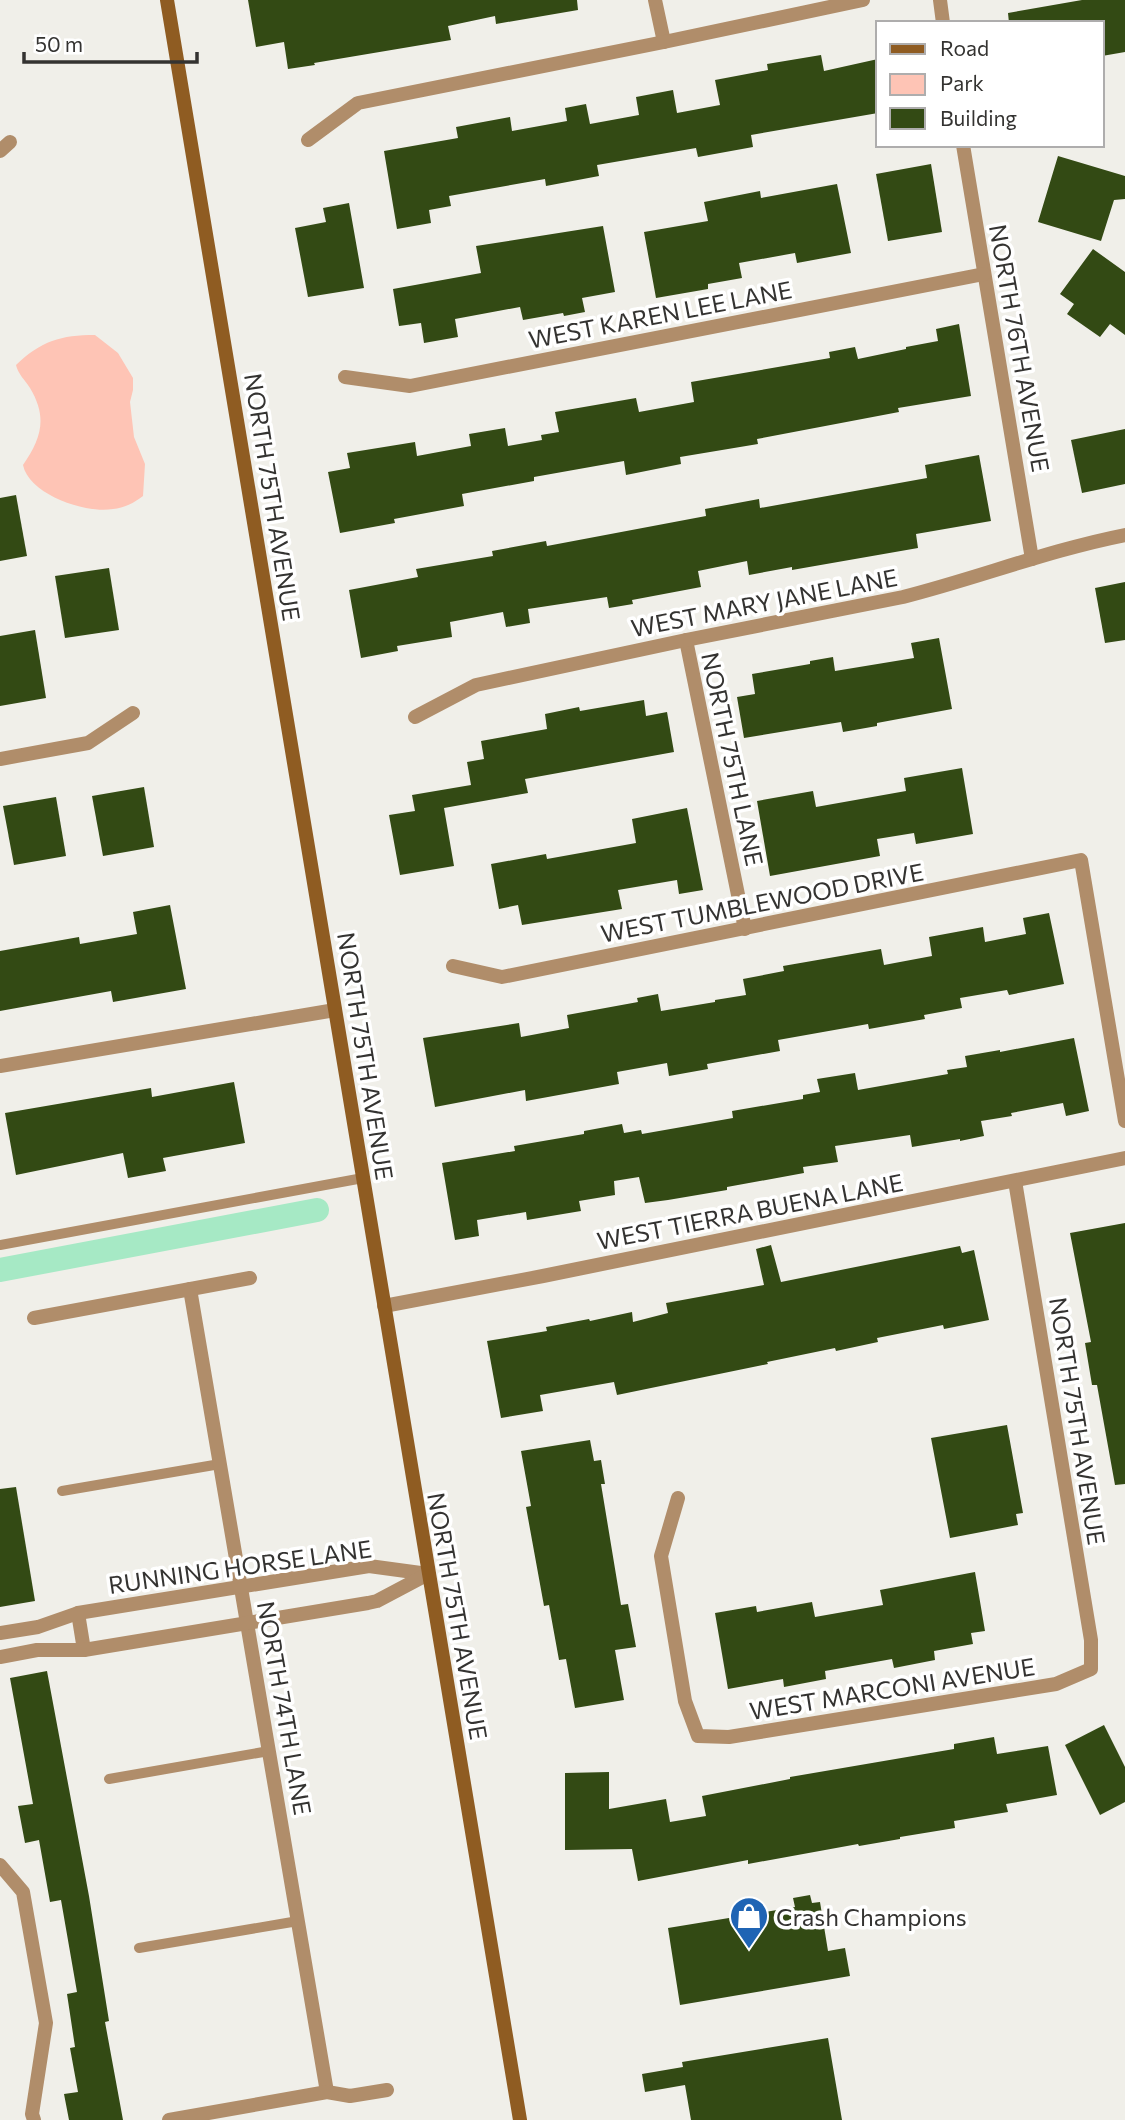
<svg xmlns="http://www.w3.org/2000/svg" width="1125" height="2120" font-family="Commissioner,sans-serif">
  <rect width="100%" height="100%" fill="#f0efe9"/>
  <!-- green -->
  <path fill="#fec4b5" d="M 95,335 L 118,353 L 133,378 L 133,390 L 130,402 L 134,437 L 145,464 L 143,496 C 134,503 124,508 113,509 C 87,514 29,495 23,465 C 41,439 48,418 30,388 C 25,380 18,374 16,365 C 41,341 61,335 95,335 Z"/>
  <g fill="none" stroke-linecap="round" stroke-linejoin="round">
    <!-- canal -->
    <polyline stroke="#a6e9c5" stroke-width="24" points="0,1270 317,1210"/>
  </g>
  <!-- building -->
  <g fill="#334a14">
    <polygon points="248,0 577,0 578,10 496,24 495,16 448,26 451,40 314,63 315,65 288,69 284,42 256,47"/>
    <polygon points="1082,0 1125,0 1125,52 1102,56 1102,23 1009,23 1008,13"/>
    <polygon points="821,55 824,71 878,59 878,113 751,135 753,147 698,157 696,148 597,165 599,176 546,186 545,179 449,196 451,206 429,210 431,223 397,229 384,151 458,138 456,127 510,117 512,131 567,121 565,108 586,104 590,124 639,115 636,97 673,90 677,113 720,105 715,80 768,70 767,64"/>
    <polygon points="1058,156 1125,176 1125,199 1114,200 1101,241 1038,222"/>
    <polygon points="931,164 942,232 888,241 876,174"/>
    <polygon points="837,184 851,253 797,263 795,253 739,263 742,278 708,284 708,289 656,298 644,232 708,221 704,202 760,191 761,198"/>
    <polygon points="349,203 364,288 308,297 295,228 326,222 323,208"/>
    <polygon points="603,226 615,292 582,298 585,312 564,316 563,313 523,320 520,307 455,319 458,337 424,343 421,323 399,326 393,289 481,273 476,246"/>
    <polygon points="1093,249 1125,272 1125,335 1110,324 1100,337 1067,314 1074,304 1060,294"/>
    <polygon points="959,324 971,396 898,408 899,412 757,439 758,444 680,457 681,464 626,475 624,461 534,477 534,481 462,494 464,506 394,519 395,523 340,533 328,472 350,468 347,453 415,442 417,456 471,446 469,434 505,428 508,446 542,440 541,435 559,432 555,412 636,398 639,412 694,402 691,382 830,358 829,352 855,347 858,359 906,349 906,347 938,341 936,329"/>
    <polygon points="1125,429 1125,484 1082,493 1071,440"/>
    <polygon points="979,455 991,521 916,534 918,548 792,570 792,567 749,575 747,561 698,571 701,587 632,600 633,604 609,608 607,597 528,609 530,623 506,627 503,612 450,622 452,637 397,646 398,651 361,658 349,590 418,577 416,569 493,556 492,551 546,541 547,546 706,516 705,509 759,499 760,508 927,478 925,465"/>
    <polygon points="16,495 27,556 0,561 0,498"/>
    <polygon points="109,568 119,630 65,638 55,576"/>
    <polygon points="1125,582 1125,640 1105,643 1095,588"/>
    <polygon points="35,630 46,698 0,706 0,636"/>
    <polygon points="939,638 952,709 877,723 877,726 843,732 841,722 744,738 737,697 755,694 752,674 810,664 810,661 833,657 835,671 914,658 911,643"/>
    <polygon points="644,700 646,716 667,712 674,752 525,779 528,793 444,808 454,866 400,875 389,815 415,811 412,795 471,785 467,762 484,759 481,741 547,729 545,714 579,707 580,711"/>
    <polygon points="962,768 973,834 916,844 914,833 877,839 880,856 770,876 757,801 813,791 816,807 906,791 904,778"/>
    <polygon points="144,787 154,847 103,856 92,796"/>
    <polygon points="56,797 66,856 14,865 3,806"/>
    <polygon points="687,808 703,890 679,894 677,880 618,890 622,909 522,925 518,905 499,909 491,864 546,854 547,859 636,843 632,819"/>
    <polygon points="170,905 186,989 113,1002 111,991 0,1011 0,951 79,937 80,944 137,934 133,912"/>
    <polygon points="1049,913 1064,984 1009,995 1007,990 960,998 962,1008 924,1015 925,1019 869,1029 868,1024 778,1040 780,1051 707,1064 708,1069 669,1076 667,1063 617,1072 619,1084 526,1101 525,1090 435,1107 423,1038 519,1023 521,1037 569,1028 567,1015 638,1002 637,998 658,994 661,1011 715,1002 715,1000 746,995 743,979 784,971 783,966 881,949 884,965 932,956 929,937 983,927 985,942 1026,934 1023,918"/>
    <polygon points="1074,1038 1089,1111 1066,1116 1063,1103 1011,1113 1012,1116 981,1121 984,1136 960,1141 960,1139 912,1147 910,1135 835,1146 838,1162 803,1167 804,1173 727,1187 727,1190 668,1200 645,1203 639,1177 614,1181 615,1195 579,1201 581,1211 527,1220 526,1212 477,1220 479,1236 455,1240 442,1163 515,1151 514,1146 584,1134 584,1131 622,1124 624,1133 641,1130 642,1134 733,1118 732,1111 803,1099 803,1095 820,1092 817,1079 855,1073 858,1090 948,1074 947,1070 967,1067 965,1056 1000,1050 1000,1052"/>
    <polygon points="234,1082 245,1143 163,1158 166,1171 128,1178 123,1153 16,1175 5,1113 151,1088 152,1097"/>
    <polygon points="1125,1223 1125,1484 1115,1485 1097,1385 1092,1385 1085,1343 1091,1342 1070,1233"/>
    <polygon points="771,1245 781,1282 960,1246 962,1253 974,1250 989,1320 944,1329 943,1325 877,1338 878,1342 836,1351 835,1348 767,1362 768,1364 617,1395 614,1382 540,1395 543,1411 501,1418 487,1341 547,1331 546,1327 589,1319 590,1321 632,1312 633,1322 668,1313 666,1303 764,1285 756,1249"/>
    <polygon points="1007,1425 1023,1513 1016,1514 1018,1525 950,1538 931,1438"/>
    <polygon points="590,1440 594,1461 601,1460 605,1484 601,1484 621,1605 628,1604 636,1647 615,1650 624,1700 575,1708 566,1659 559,1660 549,1605 544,1606 526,1507 531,1506 521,1451"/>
    <polygon points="16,1487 35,1601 0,1607 0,1489"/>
    <polygon points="975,1572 985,1631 971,1633 973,1644 934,1651 935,1660 894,1668 892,1659 825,1671 826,1679 784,1687 783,1679 728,1689 715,1613 756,1606 757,1612 812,1602 815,1617 883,1605 880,1590"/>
    <polygon points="47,1671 89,1896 109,2021 105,2022 123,2120 69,2120 64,2094 78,2092 70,2048 75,2047 67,1994 77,1992 61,1900 50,1902 39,1840 25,1843 18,1806 33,1804 10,1678"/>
    <polygon points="1104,1725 1125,1767 1125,1802 1100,1815 1065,1745"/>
    <polygon points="994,1737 997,1754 1048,1746 1057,1795 1006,1804 1008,1812 954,1821 955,1828 900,1837 900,1839 859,1846 858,1844 748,1864 748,1860 638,1881 632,1849 565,1850 565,1773 609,1772 609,1809 666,1799 670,1822 706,1816 702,1796 790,1779 790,1777 954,1749 954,1744"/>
    <polygon points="810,1895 812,1903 820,1902 828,1951 845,1948 850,1976 680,2005 668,1928 795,1907 793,1898"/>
    <polygon points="828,2038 842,2120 691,2120 685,2085 645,2092 642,2074 683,2067 682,2062"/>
  </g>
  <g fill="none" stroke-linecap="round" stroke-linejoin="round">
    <!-- lane -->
    <g stroke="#b08d6a" stroke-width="10">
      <polyline points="0,1245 363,1178"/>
      <polyline points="62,1491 220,1464"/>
      <polyline points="109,1779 269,1751"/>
      <polyline points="139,1948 298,1921"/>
    </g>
    <!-- street -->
    <g stroke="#b08d6a" stroke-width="14">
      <polyline points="655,0 664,42"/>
      <polyline points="940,0 943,23"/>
      <polyline points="308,140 358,103 664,42 863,0"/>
      <polyline points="963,145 1032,559"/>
      <polyline points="0,151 10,142"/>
      <polyline points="345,377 410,386 984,274"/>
      <polyline points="686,640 745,929"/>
      <path d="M 415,717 L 476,685 L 686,640 L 903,597 C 978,578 1049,550 1125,535"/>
      <polyline points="0,759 88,743 133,713"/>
      <polyline points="453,966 502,977 1081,860 1125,1121"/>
      <polyline points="0,1066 335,1010"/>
      <polyline points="190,1289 327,2092"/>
      <polyline points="384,1306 543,1276 1125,1158"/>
      <polyline points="34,1318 250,1278"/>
      <polyline points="678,1498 661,1556 685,1701 698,1736 729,1737 1056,1684 1091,1669 1091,1640 1015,1181"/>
      <polyline points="78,1613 84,1650"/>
      <polyline points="0,1633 38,1627 78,1613 369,1566 428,1574"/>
      <polyline points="0,1657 37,1650 84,1650 368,1603 377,1601 428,1574"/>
      <polyline points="0,1865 23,1892 46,2023 32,2114 34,2120"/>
      <polyline points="169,2120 327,2092 350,2096 387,2090"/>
    </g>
    <!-- secondary -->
    <polyline stroke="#8f5c22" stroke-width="14" points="167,0 520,2120"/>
  </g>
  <!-- icons -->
  <defs>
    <symbol id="shop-pin" viewBox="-11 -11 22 30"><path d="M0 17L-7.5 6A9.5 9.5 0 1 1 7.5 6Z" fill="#1f64b4" stroke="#fff"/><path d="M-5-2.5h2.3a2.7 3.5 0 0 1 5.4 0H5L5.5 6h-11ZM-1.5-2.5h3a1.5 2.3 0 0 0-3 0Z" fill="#fff"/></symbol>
  </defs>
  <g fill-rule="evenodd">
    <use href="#shop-pin" x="727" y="1894" width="44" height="60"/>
  </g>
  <g text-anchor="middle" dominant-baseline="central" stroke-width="7" stroke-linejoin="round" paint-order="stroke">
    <!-- street labels -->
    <g font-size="24" fill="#343331" stroke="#fff">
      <text transform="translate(660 314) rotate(-11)">WEST KAREN LEE LANE</text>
      <text transform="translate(1020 348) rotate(80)">NORTH 76TH AVENUE</text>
      <text transform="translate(273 497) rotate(81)">NORTH 75TH AVENUE</text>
      <text transform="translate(764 602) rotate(-11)">WEST MARY JANE LANE</text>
      <text transform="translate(733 759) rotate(78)">NORTH 75TH LANE</text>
      <text transform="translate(762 902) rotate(-11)">WEST TUMBLEWOOD DRIVE</text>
      <text transform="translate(366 1056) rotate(81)">NORTH 75TH AVENUE</text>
      <text transform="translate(750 1211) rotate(-11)">WEST TIERRA BUENA LANE</text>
      <text transform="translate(1078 1421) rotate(81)">NORTH 75TH AVENUE</text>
      <text transform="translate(240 1566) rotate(-8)">RUNNING HORSE LANE</text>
      <text transform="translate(458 1616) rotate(80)">NORTH 75TH AVENUE</text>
      <text transform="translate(892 1688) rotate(-9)">WEST MARCONI AVENUE</text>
      <text transform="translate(285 1708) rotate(80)">NORTH 74TH LANE</text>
    </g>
    <!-- poi labels -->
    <g font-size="24" fill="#343331" stroke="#fff" text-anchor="start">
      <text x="776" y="1916">Crash Champions</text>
    </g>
  </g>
  <!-- legend -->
  <rect x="876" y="21" width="228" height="126" fill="#ffffff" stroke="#aeadad" stroke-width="2"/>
  <rect x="890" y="44" width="35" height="10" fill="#8f5c22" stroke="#aeadad" stroke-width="2"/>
  <text x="940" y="56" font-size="21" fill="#343331">Road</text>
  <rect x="890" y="74" width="35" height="21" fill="#fec4b5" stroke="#aeadad" stroke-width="2"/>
  <text x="940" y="91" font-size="21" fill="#343331">Park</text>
  <rect x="890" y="108" width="35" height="21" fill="#334a14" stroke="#aeadad" stroke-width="2"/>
  <text x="940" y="126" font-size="21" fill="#343331">Building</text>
  <!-- scale -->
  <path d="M24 52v10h173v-10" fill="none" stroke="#343331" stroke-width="3.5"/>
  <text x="35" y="52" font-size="21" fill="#343331" stroke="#ffffff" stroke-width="5" paint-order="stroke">50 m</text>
</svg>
